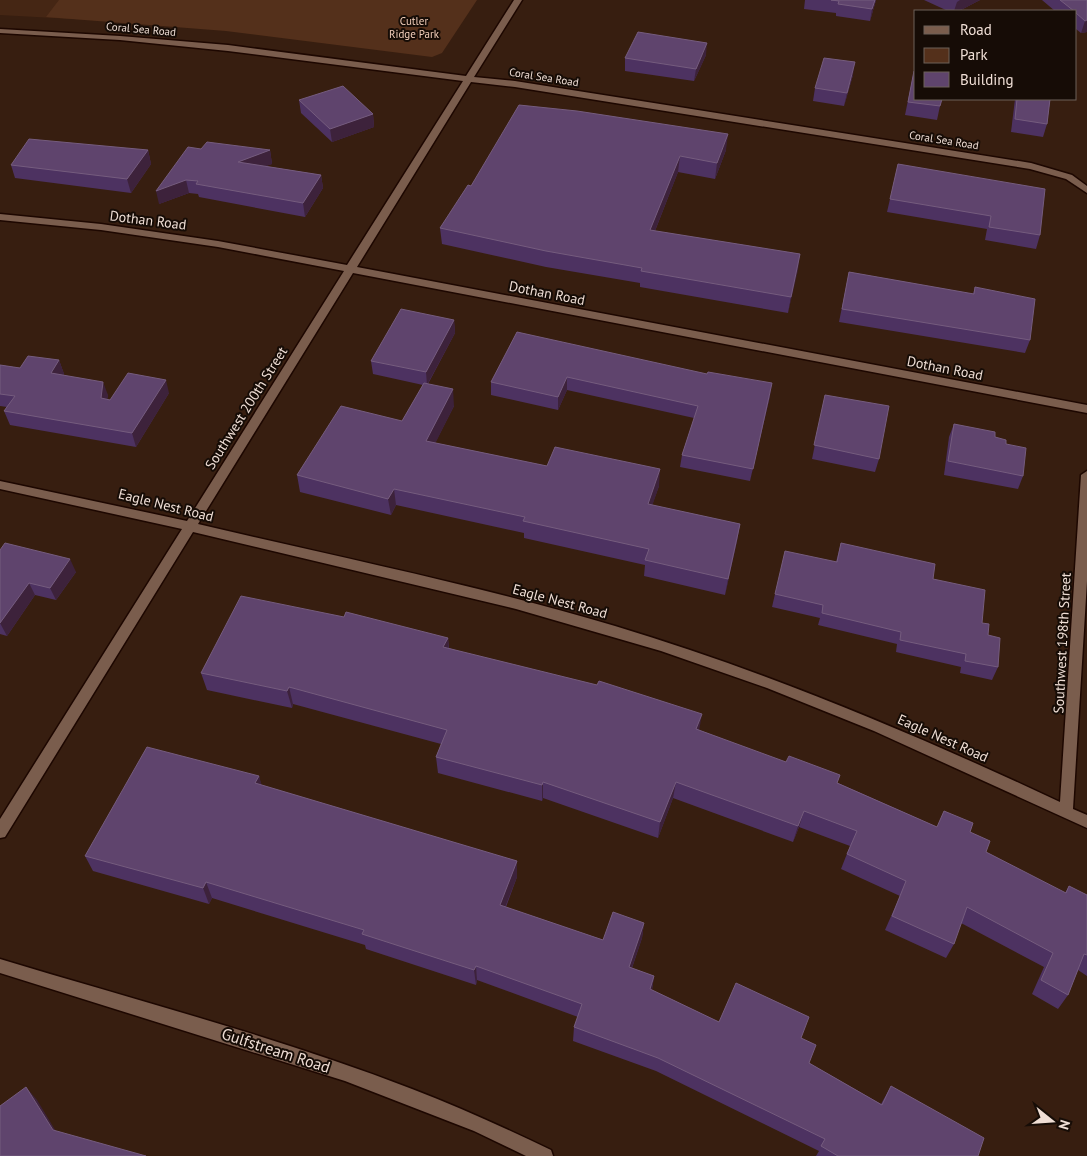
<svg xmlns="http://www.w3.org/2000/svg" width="1087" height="1156" font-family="'PT Sans',sans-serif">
  <rect width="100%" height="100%" fill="#371e10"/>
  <!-- built -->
  <polygon fill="#452614" points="0,0 140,0 127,22 0,15"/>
  <!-- green -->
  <polygon fill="#54301b" points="59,0 477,0 442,53 432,57 226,31 46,17"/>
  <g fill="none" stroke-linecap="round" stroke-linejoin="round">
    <defs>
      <path id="minor" d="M 514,0 L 522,0 L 474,77 L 515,81 L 1031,163 L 1072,175 L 1087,186 L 1087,193 L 1066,179 L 1030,169 L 515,87 L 471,82 L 357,267 L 1087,405 L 1087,413 L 353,273 L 198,524 C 337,557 478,585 615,626 C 768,672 915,734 1060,802 L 1081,475 L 1087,471 L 1087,581 L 1073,809 L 1087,815 L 1087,828 L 874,731 L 767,688 L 661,651 L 516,609 L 193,532 L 5,837 L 0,838 L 0,819 L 182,529 L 0,489 L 0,481 L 187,521 L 344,271 L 218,247 L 101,230 L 0,220 L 0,214 L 101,224 L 218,241 L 347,265 L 463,81 L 228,51 L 120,40 L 0,33 L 0,29 L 120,36 L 228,45 L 466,76 Z"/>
      <path id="tertiary" d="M 0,959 C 138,1001 278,1037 412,1089 C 459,1107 505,1128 551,1150 L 553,1156 L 526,1156 L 474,1131 L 345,1081 L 0,973 Z"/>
    </defs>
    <!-- minor casing -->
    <use href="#minor" stroke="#1d0700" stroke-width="3"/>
    <!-- tertiary casing -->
    <use href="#tertiary" stroke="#1d0700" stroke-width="3"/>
    <!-- minor -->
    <use href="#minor" fill="#7a5d4d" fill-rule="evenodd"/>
    <!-- tertiary -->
    <use href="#tertiary" fill="#7a5d4d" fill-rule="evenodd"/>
  </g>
  <!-- wall -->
  <g fill="#4d3261">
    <polygon points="805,0 876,0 870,21 836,16 836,13 804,9"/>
    <polygon points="924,0 980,0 959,11 948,11"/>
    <polygon points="1042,0 1087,0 1087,32 1081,33 1076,29 1076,11 1055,11"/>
    <polygon points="706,55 694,81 625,71 625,58"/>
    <polygon points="914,71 940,106 937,120 905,115"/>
    <polygon points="853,75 844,106 813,101 815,88"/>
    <polygon points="1015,99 1050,99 1047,124 1043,137 1011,132"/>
    <polygon points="299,100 373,114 374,127 332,142 301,113"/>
    <polygon points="201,149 270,150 272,164 265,166 321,175 323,188 305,217 199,197 198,194 189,193 159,204"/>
    <polygon points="148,150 151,164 131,193 15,178 11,165"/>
    <polygon points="726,150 715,179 678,172 655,231 800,254 788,313 640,287 640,283 546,267 442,244 440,228 471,186"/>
    <polygon points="898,164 1040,235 1036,249 985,240 987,229 887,212"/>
    <polygon points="849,272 973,294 975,287 1030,340 1025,353 839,322"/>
    <polygon points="454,320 455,333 428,384 454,406 435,443 547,466 659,486 652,505 740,524 737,541 725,595 644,576 645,565 524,538 524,533 396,505 391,515 300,492 297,475 402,421 423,385 373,374 371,361"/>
    <polygon points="517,332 770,396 750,481 680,467 682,455 694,418 567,390 558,410 491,395 491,382"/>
    <polygon points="59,360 64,374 63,375 108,395 107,399 110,400 169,393 136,447 10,425 4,411 7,407 0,406 0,365 20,368"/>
    <polygon points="825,395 879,459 875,472 812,459"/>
    <polygon points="954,424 995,437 1006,444 1023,476 1018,489 944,475 949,437"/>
    <polygon points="841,543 933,579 982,623 988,635 998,667 992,680 960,673 961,667 896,652 897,644 818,625 820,618 772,607 775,594 836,562"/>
    <polygon points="0,550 76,572 56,600 35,595 7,636 0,634"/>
    <polygon points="448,638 449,648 699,730 838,783 937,827 970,832 986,852 1065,893 1069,886 1087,895 1087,976 1078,970 1068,995 1058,1009 1032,994 1044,967 961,923 954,944 946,958 885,930 900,896 841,869 850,846 799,827 793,842 673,798 658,838 543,798 542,801 438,773 436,757 441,744 293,704 292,708 207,690 201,673"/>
    <polygon points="259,776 261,785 517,861 517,877 506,907 603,940 644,923 642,938 632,968 654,976 652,990 719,1022 801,1038 809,1063 881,1104 891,1086 978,1156 816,1156 819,1151 656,1071 573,1041 574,1027 578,1017 477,980 476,985 366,949 365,945 212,898 209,904 93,871 85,856"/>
  </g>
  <!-- shaded-wall -->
  <g fill="#3d223b">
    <polygon points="875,0 876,0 870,21 872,9"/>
    <polygon points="960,0 980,0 959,11 954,11 957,2"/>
    <polygon points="1087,20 1087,32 1081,33 1085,21"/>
    <polygon points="707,43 706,55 694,81 696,69"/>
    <polygon points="855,62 853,75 844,106 847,93"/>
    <polygon points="373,114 374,127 332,142 330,129"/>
    <polygon points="728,134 726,150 715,179 717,163"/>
    <polygon points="148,150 151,164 131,193 127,179"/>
    <polygon points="270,150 272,164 241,175 238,162"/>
    <polygon points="680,156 678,172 649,246 650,230"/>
    <polygon points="321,175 323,188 305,217 303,203"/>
    <polygon points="186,180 189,193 159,204 156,191"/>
    <polygon points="800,254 798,270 788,313 791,297"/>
    <polygon points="454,320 455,333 427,385 426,372"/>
    <polygon points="59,360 64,374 56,387 51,373"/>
    <polygon points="567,377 567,390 558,410 558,397"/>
    <polygon points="166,380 169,393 136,447 132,433"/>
    <polygon points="103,382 108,395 106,411 101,398"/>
    <polygon points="772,383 770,396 750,481 753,469"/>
    <polygon points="453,389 454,406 428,458 426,441"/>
    <polygon points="660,469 659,486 647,521 648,504"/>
    <polygon points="394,489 396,505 391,515 388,499"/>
    <polygon points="740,524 737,541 725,595 728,579"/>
    <polygon points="70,559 76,572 56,600 50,588"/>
    <polygon points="29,583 35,595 7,636 0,623"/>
    <polygon points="448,638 449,655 443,647"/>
    <polygon points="289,687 293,704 292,708 287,691"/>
    <polygon points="702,714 699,731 696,729"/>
    <polygon points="259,776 264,793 255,783"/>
    <polygon points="543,782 543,798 542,801 542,785"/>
    <polygon points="676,782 673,798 658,838 660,822"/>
    <polygon points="804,811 799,827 793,842 798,826"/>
    <polygon points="517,861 517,877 500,920 500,905"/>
    <polygon points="206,882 212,898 209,904 203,888"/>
    <polygon points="644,923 642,938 627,982 629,967"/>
    <polygon points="476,966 477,980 476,985 474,970"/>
    <polygon points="654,976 652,990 650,989"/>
    <polygon points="26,1087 37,1100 63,1143 53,1130"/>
  </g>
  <!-- building -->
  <g fill="#5f446d" stroke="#755c7e">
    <polygon points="831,0 875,0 872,9 838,4 839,1"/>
    <polygon points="1060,0 1087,0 1087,20 1085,21 1076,13 1076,11 1074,11"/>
    <polygon points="638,32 707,43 696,69 625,58"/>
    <polygon points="824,58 855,62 847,93 815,88"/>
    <polygon points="914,71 916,71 916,99 942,99 940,106 908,102"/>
    <polygon points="343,86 373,114 330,129 299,100"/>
    <polygon points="1017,99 1050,99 1047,124 1015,119"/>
    <polygon points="519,105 577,111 728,134 717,163 680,156 650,230 800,254 791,297 641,271 642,268 546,251 440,228 468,185 471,186"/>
    <polygon points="29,139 148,150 127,179 11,165"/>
    <polygon points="207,142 270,150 238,162 321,175 303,203 196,184 198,181 186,180 156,191 188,147 201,149"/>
    <polygon points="898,164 1045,189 1040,235 989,227 991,216 890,199"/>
    <polygon points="849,272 974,294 975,287 1035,299 1030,340 842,309"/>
    <polygon points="401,309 454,320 426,372 371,361"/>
    <polygon points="517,332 707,374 708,372 772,383 753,469 682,455 698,406 567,377 558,397 491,382"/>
    <polygon points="28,356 59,360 51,373 103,382 101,398 110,400 128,373 166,380 132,433 4,411 15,396 0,394 0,365 20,368"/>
    <polygon points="424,383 453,389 426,441 547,466 555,447 660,469 648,504 740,524 728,579 645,560 649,549 523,521 525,517 394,489 388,499 297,475 341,406 402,421"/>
    <polygon points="825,395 889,406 879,459 814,445"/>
    <polygon points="954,424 995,432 995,437 1006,440 1006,444 1026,448 1023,476 948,461"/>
    <polygon points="5,543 70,559 50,588 29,583 0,623 0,550"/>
    <polygon points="841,543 935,564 933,579 985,590 982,623 989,624 988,635 1000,638 998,667 965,661 966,654 900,640 901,632 822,613 823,605 775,594 785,551 837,562"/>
    <polygon points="241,596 344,617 346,612 448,638 443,647 597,685 599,681 702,714 696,729 786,762 789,756 840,775 837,783 937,827 944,811 973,823 970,832 990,841 986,852 1066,893 1069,886 1087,895 1087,955 1084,954 1068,995 1041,980 1053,953 967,907 954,944 892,916 906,881 847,854 857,831 804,811 798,826 676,782 660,822 543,782 542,785 436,757 447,730 289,687 287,691 201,673"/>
    <polygon points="147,747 259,776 255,783 517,861 500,905 603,940 613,912 644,923 629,967 654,976 650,989 719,1022 736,983 809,1017 801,1038 816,1045 809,1063 882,1105 891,1086 984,1138 978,1156 838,1156 821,1146 825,1139 658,1058 574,1027 582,1004 476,966 474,970 362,934 364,930 206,882 203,888 85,856"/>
    <polygon points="26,1087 53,1130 146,1156 0,1156 0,1106"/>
  </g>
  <g text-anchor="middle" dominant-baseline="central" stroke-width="4" stroke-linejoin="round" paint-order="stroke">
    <!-- far-park labels -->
    <g font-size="11" fill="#f3cfbb" stroke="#160c06">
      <text x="414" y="21">Cutler<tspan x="414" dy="13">Ridge Park</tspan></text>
    </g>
    <!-- far-street labels -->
    <g font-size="11" fill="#efded5" stroke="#160c06">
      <text transform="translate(141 29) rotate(5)">Coral Sea Road</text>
      <text transform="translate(544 77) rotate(9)">Coral Sea Road</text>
      <text transform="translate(944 140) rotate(9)">Coral Sea Road</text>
    </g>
    <!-- street labels -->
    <g font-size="14" fill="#efded5" stroke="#160c06">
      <text transform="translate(148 220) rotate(7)">Dothan Road</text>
      <text transform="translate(547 293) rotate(11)">Dothan Road</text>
      <text transform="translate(945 368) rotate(11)">Dothan Road</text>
      <text transform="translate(246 408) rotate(-58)">Southwest 200th Street</text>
      <text transform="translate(166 505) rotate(14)">Eagle Nest Road</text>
      <text transform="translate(560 601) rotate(15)">Eagle Nest Road</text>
      <text transform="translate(1062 643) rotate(-87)">Southwest 198th Street</text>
      <text transform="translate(943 738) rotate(24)">Eagle Nest Road</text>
    </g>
    <!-- near-street labels -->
    <g font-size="16" fill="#efded5" stroke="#160c06">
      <text transform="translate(276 1050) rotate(18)">Gulfstream Road</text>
    </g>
  </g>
  <!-- legend -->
  <rect x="914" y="10" width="162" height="90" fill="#160c06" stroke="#6d6059"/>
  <rect x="924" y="26" width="25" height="8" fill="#7a5d4d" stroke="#6d6059"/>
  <text x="960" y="35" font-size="15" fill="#efded5">Road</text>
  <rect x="924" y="48" width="25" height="15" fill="#54301b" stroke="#6d6059"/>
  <text x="960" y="60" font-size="15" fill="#efded5">Park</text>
  <rect x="924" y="72" width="25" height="15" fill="#5f446d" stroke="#6d6059"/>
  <text x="960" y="85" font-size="15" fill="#efded5">Building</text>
  <!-- north arrow -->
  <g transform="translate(1052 1121) rotate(107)" stroke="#160c06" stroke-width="4" paint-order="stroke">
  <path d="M0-4L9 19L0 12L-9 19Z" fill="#efded5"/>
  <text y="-8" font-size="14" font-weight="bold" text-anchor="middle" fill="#efded5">N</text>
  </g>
</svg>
